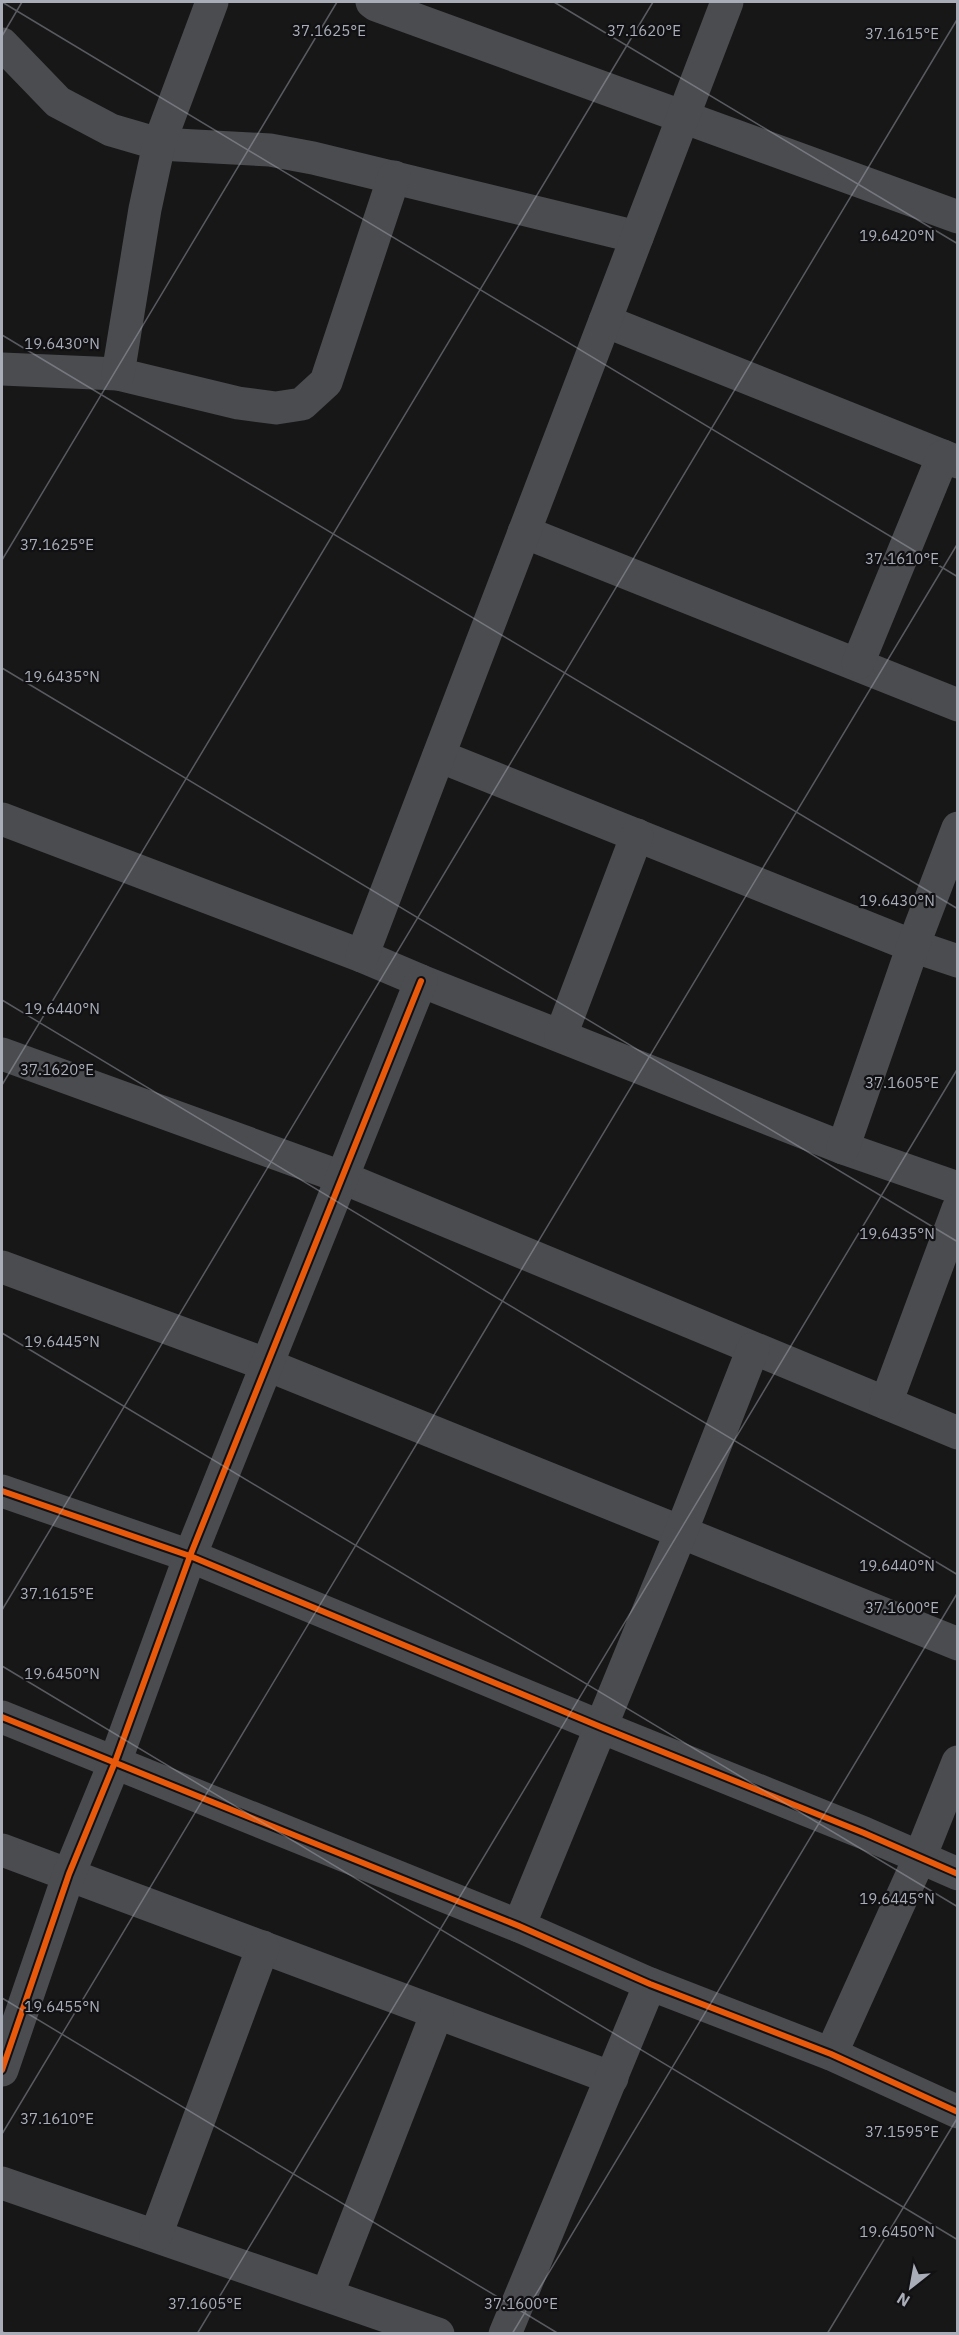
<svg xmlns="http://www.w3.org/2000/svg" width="959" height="2335" font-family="'IBM Plex Sans',sans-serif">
  <rect width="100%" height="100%" fill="#171717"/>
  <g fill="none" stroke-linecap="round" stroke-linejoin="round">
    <!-- minor -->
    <g stroke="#4b4c50" stroke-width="33">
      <polyline points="372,2 376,5 958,217"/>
      <polyline points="2,44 58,102 111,130 159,144 270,150 313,158 637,237"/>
      <polyline points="605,321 958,462"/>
      <polyline points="2,369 118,374 238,403 276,408 302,404 326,382 394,177"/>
      <polyline points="118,374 145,209 159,144 212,2"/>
      <polyline points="524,532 958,705"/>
      <polyline points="858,663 943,456"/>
      <polyline points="439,756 913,946 958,961"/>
      <polyline points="2,819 362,956 421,981 843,1148 958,1188"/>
      <polyline points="362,956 727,2"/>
      <polyline points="561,1035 637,835"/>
      <polyline points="2,1054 341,1177 958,1433"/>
      <polyline points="843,1148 913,946 958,828"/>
      <polyline points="2,1267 265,1364 958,1644"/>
      <polyline points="886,1403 958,1209"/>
      <polyline points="2,1491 190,1556 601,1727 864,1833 958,1874"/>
      <polyline points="2,1717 519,1926 650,1984 831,2054 958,2112"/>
      <polyline points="2,1850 612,2078"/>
      <polyline points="519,1926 681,1532 753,1349"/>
      <polyline points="831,2054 920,1857 958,1762"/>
      <polyline points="2,2070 69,1874 115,1762 190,1556 421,981"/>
      <polyline points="2,2183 438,2334"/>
      <polyline points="156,2235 263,1947"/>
      <polyline points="327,2295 437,2013"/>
      <polyline points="505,2334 650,1984"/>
    </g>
    <defs>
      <g id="cycleway">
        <polyline points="2,1491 190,1556 601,1727 864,1833 958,1874"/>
        <polyline points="2,1717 519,1926 650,1984 831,2054 958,2112"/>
        <polyline points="2,2070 69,1874 115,1762 190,1556 421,981"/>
      </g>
    </defs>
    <!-- cycleway casing -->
    <use href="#cycleway" stroke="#111113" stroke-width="10"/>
    <!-- cycleway -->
    <use href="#cycleway" stroke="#e8590c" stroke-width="6"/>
  </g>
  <!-- ticks -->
  <path fill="none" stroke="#a8adb8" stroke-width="1.5" stroke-opacity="0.45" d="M 2,2 L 958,577M 554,2 L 958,244M 2,36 L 22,2M 2,335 L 958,909M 2,560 L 337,2M 2,668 L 958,1242M 2,1000 L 958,1575M 2,1085 L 653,2M 2,1333 L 958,1907M 2,1610 L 958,18M 2,1666 L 958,2240M 2,1998 L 559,2334M 2,2134 L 958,543M 2,2331 L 6,2334M 197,2334 L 958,1068M 512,2334 L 958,1592M 827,2334 L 958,2117"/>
  <g font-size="15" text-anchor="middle" fill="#a8adb8" stroke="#111113" stroke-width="4.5" stroke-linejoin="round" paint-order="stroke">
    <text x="329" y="36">37.1625°E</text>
    <text x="644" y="36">37.1620°E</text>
    <text x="902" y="39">37.1615°E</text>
    <text x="897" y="241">19.6420°N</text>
    <text x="62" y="349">19.6430°N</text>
    <text x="57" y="550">37.1625°E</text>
    <text x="902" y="564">37.1610°E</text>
    <text x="62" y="682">19.6435°N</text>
    <text x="897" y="906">19.6430°N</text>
    <text x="62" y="1014">19.6440°N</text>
    <text x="57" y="1075">37.1620°E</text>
    <text x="902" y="1088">37.1605°E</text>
    <text x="897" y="1239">19.6435°N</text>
    <text x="62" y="1347">19.6445°N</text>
    <text x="897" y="1571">19.6440°N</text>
    <text x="57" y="1599">37.1615°E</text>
    <text x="902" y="1613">37.1600°E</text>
    <text x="62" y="1679">19.6450°N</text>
    <text x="897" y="1904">19.6445°N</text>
    <text x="62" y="2012">19.6455°N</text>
    <text x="57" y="2124">37.1610°E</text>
    <text x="902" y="2137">37.1595°E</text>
    <text x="897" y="2237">19.6450°N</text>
    <text x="205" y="2309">37.1605°E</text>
    <text x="521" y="2309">37.1600°E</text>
  </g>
  <!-- border -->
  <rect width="959" height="2335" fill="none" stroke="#a8adb8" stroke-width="6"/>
  <!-- north arrow -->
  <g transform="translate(911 2287) rotate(211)" stroke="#111113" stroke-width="4.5" paint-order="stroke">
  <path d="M0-4.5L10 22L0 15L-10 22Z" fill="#a8adb8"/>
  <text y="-9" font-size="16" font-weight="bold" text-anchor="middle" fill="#a8adb8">N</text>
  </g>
</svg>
